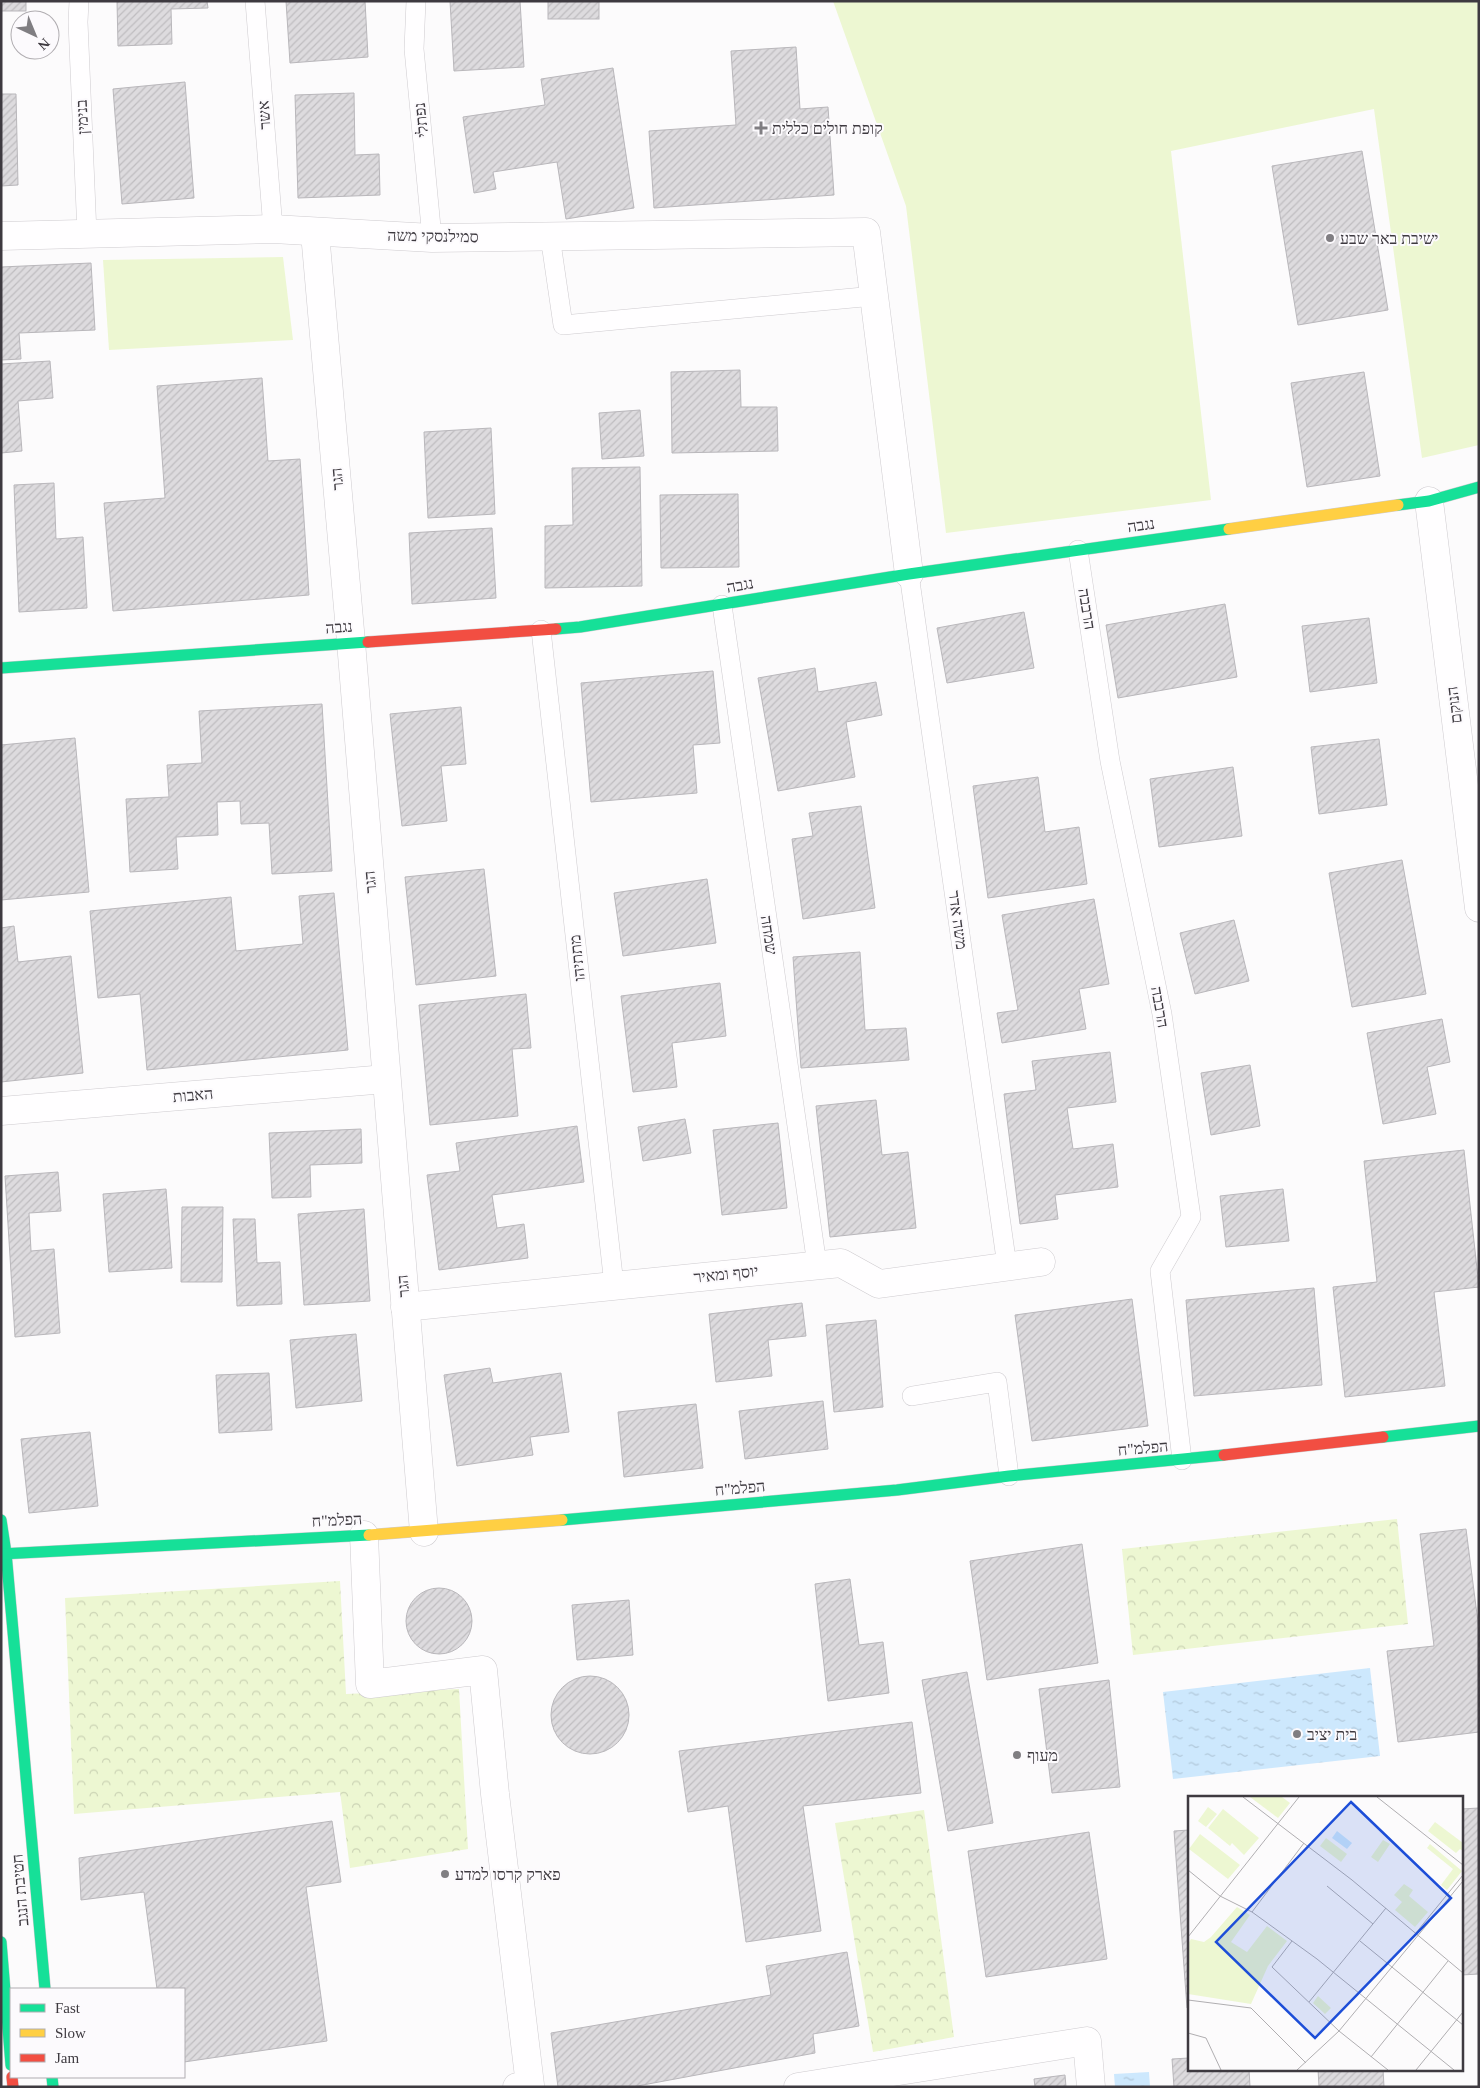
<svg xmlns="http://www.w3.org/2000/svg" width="1480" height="2088" font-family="'Times New Roman',Heebo,serif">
  <defs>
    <pattern id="park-crowns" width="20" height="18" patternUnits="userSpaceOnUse" patternTransform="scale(1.25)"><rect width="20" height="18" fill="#edf7d2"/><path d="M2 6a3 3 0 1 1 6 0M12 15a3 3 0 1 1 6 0" fill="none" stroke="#ccd4b5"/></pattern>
    <pattern id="water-ripples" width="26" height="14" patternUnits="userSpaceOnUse" patternTransform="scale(1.25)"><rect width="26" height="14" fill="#cde8fd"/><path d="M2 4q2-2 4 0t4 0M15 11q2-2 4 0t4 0" fill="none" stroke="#b1c8da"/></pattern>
    <pattern id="building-hatch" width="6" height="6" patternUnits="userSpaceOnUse" patternTransform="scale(1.25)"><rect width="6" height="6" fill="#dddbde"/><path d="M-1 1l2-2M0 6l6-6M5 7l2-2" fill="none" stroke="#bfbdc0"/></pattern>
  </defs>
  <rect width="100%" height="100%" fill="#fcfbfc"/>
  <!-- grass -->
  <g fill="#edf7d2">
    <polygon points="833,1 1479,1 1479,445 1422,458 1374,109 1171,151 1211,500 946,533 906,206"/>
    <polygon points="283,257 293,340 109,350 103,260"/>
  </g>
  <!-- park -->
  <g fill="url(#park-crowns)">
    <polygon points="1397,1519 1408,1624 1133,1655 1122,1549"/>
    <polygon points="340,1581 346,1694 459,1689 468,1849 350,1868 340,1792 74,1814 65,1598"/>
    <polygon points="924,1810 954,2037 873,2052 835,1823"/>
  </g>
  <!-- water -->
  <g fill="url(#water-ripples)">
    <polygon points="1370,1668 1380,1756 1173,1779 1163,1692"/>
    <polygon points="1149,2072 1150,2087 1115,2087 1114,2074"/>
  </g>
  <!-- building -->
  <g fill="url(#building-hatch)" stroke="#b9b7bb">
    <rect x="1" y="1" width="25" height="10"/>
    <polygon points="117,1 207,1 208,8 171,9 172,44 118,46"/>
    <polygon points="286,1 365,1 368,57 290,63"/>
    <polygon points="450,1 520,1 524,67 454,71"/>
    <rect x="548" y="1" width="51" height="18"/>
    <polygon points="796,47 800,109 828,107 834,195 654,208 649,131 736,125 731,51"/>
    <polygon points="613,68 634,208 566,219 557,162 493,172 496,189 474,193 463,117 545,105 541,79"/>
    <polygon points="185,82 194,198 122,204 113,89"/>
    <polygon points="354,93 355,155 379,154 380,195 298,198 295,95"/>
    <polygon points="1,94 16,94 18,185 1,186"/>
    <polygon points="1362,151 1388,310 1298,325 1272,166"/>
    <polygon points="91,263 95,330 19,333 21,359 1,360 1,267"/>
    <polygon points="50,361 53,398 18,401 22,451 1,453 1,364"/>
    <polygon points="740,370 741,407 777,407 778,451 672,453 671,372"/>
    <polygon points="1364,372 1380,476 1307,487 1291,383"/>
    <polygon points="262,378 268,461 300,459 309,595 113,611 104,503 165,498 157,386"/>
    <polygon points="640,410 644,456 602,459 599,413"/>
    <polygon points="491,428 495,514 428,518 424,432"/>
    <polygon points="640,467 642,586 545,588 545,526 573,525 572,468"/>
    <polygon points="54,483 56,539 83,537 87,608 19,612 14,485"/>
    <polygon points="738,494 739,567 661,568 660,495"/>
    <polygon points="492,528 496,598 412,604 409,533"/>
    <polygon points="1225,604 1237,677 1118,698 1106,625"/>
    <polygon points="1024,612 1034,668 947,683 937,628"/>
    <polygon points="1369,618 1377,683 1310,692 1302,626"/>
    <polygon points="815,668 818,692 876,682 882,715 846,722 855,777 778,791 758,678"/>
    <polygon points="713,671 720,743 693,745 697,793 591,802 581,683"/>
    <polygon points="322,704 332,871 272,874 269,823 241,824 240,801 217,802 218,835 176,837 178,869 130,872 126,799 169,797 167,765 202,763 199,711"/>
    <polygon points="461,707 466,764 441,766 447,821 402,826 390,714"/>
    <polygon points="75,738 89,892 1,900 1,745"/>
    <polygon points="1379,739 1387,805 1319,814 1311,747"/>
    <polygon points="1233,767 1242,836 1159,847 1150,779"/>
    <polygon points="1038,777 1045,832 1079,827 1087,884 988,898 973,786"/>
    <polygon points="861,806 875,908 803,919 792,839 813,836 809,813"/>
    <polygon points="1402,860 1426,994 1352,1007 1329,873"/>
    <polygon points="484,869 496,976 416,985 405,877"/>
    <polygon points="707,879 716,943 623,956 614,893"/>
    <polygon points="334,893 348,1050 147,1070 140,994 98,998 90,911 231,897 236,951 303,944 299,896"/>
    <polygon points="1094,899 1109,984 1079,989 1086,1029 1002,1043 997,1013 1018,1010 1002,915"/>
    <polygon points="1234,920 1249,981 1195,994 1180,933"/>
    <polygon points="14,926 18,962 71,956 83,1073 1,1082 1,928"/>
    <polygon points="860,952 865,1030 906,1028 909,1060 801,1068 793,957"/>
    <polygon points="720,983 726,1036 672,1043 677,1087 633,1092 621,996"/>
    <polygon points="526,994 531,1048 512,1049 518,1116 430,1125 419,1005"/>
    <polygon points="1442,1019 1450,1062 1427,1067 1436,1114 1383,1124 1367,1033"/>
    <polygon points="1110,1052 1116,1102 1067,1108 1073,1149 1113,1144 1118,1187 1055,1195 1058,1219 1020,1224 1004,1094 1036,1090 1032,1061"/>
    <polygon points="1250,1065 1260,1126 1211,1135 1201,1073"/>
    <polygon points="876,1100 882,1155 908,1152 916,1228 830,1237 816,1106"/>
    <polygon points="685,1119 691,1153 643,1161 638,1127"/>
    <polygon points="778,1123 787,1208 722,1215 713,1130"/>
    <polygon points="577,1126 584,1182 492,1195 497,1228 524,1224 528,1258 439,1270 427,1175 460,1171 456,1143"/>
    <polygon points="361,1129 362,1163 310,1165 311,1197 272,1198 269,1133"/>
    <polygon points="1464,1150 1479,1287 1434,1292 1445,1386 1345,1397 1333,1287 1377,1282 1364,1161"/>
    <polygon points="58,1172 61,1211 29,1213 31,1251 54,1249 60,1333 15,1337 5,1176"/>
    <polygon points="166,1189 172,1268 109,1272 103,1194"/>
    <polygon points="1283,1189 1289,1241 1226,1247 1220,1196"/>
    <polygon points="182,1207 223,1207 222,1282 181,1282"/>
    <polygon points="364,1209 370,1301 304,1305 298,1214"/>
    <polygon points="233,1219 255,1219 257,1263 280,1262 282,1304 237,1306"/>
    <polygon points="1314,1288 1322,1385 1194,1396 1186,1300"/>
    <polygon points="1132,1299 1148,1426 1032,1441 1015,1315"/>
    <polygon points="802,1303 806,1336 768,1340 772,1376 716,1382 709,1314"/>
    <polygon points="876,1320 883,1407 834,1412 826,1325"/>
    <polygon points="356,1334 362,1401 296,1408 290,1340"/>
    <polygon points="490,1368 493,1383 561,1373 569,1432 530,1437 533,1455 457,1466 444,1375"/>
    <polygon points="269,1373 272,1430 219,1433 216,1375"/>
    <polygon points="823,1401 828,1449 745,1459 739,1411"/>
    <polygon points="696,1404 703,1468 624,1477 618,1412"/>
    <polygon points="90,1432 98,1506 29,1513 21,1439"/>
    <polygon points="1466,1529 1479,1630 1479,1732 1398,1742 1387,1651 1434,1646 1420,1534"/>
    <polygon points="1082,1544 1098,1663 987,1680 970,1561"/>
    <polygon points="850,1579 859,1645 883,1642 889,1693 828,1701 815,1584"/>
    <circle cx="439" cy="1621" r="33"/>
    <polygon points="629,1600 633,1655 577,1660 572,1605"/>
    <polygon points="967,1672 993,1823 948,1831 922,1680"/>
    <circle cx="590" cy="1715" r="39"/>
    <polygon points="1109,1680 1120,1787 1052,1793 1039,1689"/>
    <polygon points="912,1722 921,1793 803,1806 821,1931 746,1942 728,1806 688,1812 679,1751"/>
    <polygon points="1479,1808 1479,1974 1461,1975 1461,1809"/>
    <polygon points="332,1821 341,1882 306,1887 327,2041 184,2062 184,1989 157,1989 144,1892 81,1900 79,1858"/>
    <polygon points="1189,1830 1189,2008 1187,2008 1174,1831"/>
    <polygon points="1089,1832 1107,1959 986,1977 968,1851"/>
    <polygon points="847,1952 859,2026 813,2034 815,2053 632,2087 558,2087 551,2033 771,1995 766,1966"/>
    <polygon points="1189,2058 1189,2069 1249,2069 1250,2087 1174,2087 1172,2059"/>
    <polygon points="1318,2069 1383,2069 1384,2087 1319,2087"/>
    <polygon points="1065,2075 1066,2087 1035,2087 1034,2079"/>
  </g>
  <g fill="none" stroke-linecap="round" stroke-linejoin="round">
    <defs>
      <g id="lane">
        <polyline points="79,1 78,22 87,234"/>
        <polyline points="255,1 273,229"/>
        <polyline points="416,1 414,49 432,238"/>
        <polyline points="550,236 563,325 874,296"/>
        <polyline points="1078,550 1110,761 1162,1014 1191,1217 1160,1271 1182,1460"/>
        <polyline points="909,574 1007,1266"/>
        <polyline points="722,605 817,1265"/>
        <polyline points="541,630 614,1285"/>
        <polyline points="912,1396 997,1382 1009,1476"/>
      </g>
      <g id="street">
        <polyline points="315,233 351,642 424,1532"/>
        <polyline points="1,236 273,229 432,238 866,232 909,574"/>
        <polyline points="1429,501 1479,908"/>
        <polyline points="1,1111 386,1079"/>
        <polyline points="405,1307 841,1263 879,1284 1041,1262"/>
        <polyline points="364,1535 370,1684 483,1670 495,1794 530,2085 517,2087"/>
        <polyline points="798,2087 1087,2041 1091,2087"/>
      </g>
      <g id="fast">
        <polyline points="1398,505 1429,501 1479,487"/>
        <polyline points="556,629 580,627 909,574 1229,529"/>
        <polyline points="1,668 368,642"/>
        <polyline points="1383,1437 1479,1426"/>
        <polyline points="1,1520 6,1553 45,1989"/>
        <polyline points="562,1520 897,1490 1009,1476 1224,1455"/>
        <polyline points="1,1554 369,1535"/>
        <polyline points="1,1942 11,2065"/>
        <polyline points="52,2077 53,2087"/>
      </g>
      <g id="slow">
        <polyline points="1229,529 1398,505"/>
        <polyline points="369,1535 562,1520"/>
      </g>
      <g id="jam">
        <polyline points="368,642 556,629"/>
        <polyline points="1224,1455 1383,1437"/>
        <polyline points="12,2077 13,2087"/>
      </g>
    </defs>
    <!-- lane casing -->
    <use href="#lane" stroke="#cecbcf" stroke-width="20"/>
    <!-- street casing -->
    <use href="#street" stroke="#cecbcf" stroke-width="29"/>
    <!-- fast casing -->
    <use href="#fast" stroke="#cecbcf" stroke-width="12"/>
    <!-- slow casing -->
    <use href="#slow" stroke="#cecbcf" stroke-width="12"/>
    <!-- jam casing -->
    <use href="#jam" stroke="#cecbcf" stroke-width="12"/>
    <!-- lane -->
    <use href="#lane" stroke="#fffeff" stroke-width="19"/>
    <!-- street -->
    <use href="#street" stroke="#fffeff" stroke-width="28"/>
    <!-- fast -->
    <use href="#fast" stroke="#16e098" stroke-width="11"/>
    <!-- slow -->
    <use href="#slow" stroke="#ffcf43" stroke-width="11"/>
    <!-- jam -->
    <use href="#jam" stroke="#f24e42" stroke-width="11"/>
  </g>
  <!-- markers -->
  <g fill="#807e82" stroke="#fcfafd" stroke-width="2">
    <path d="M758.5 120.5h5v5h5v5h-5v5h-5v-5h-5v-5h5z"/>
    <circle cx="1330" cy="238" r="5"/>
    <circle cx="1297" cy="1734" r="5"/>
    <circle cx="1017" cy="1755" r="5"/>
    <circle cx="445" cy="1874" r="5"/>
  </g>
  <g text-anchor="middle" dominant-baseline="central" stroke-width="4" stroke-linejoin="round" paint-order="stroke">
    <!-- street labels -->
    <g font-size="16" fill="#3e3a40" stroke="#fcfafd">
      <text transform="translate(264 115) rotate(-94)">אשר</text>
      <text transform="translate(82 117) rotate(-93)">בנימין</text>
      <text transform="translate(421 120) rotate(-96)">נפתלי</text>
      <text transform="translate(433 236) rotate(1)">סמילנסקי משה</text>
      <text transform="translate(337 479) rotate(-95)">הגר</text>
      <text transform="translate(1141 525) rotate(-8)">נגבה</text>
      <text transform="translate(740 585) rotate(-10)">נגבה</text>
      <text transform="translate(1087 609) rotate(81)">הרבבה</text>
      <text transform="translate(339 627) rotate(-4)">נגבה</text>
      <text transform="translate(1454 705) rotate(-97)">הנוקם</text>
      <text transform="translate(370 882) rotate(-95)">הגר</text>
      <text transform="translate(958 920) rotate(82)">משה אדר</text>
      <text transform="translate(769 935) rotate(82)">שמחה</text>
      <text transform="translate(577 958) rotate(-96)">מתתיהו</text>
      <text transform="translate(1160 1007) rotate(80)">הרבבה</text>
      <text transform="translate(193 1095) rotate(-5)">האבות</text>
      <text transform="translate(726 1274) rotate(-6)">יוסף ומאיר</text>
      <text transform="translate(403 1286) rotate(-95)">הגר</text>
      <text transform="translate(1143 1448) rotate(-5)">הפלמ"ח</text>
      <text transform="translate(740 1488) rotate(-5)">הפלמ"ח</text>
      <text transform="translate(337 1520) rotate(-3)">הפלמ"ח</text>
      <text transform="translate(20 1890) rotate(-95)">חטיבת הנגב</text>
    </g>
    <!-- poi labels -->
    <g font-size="16" fill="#3e3a40" stroke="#fcfafd" text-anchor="start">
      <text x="772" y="128">קופת חולים כללית</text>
      <text x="1340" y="238">ישיבת באר שבע</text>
      <text x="1307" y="1734">בית יציב</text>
      <text x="1027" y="1755">מעוף</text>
      <text x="455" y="1874">פארק קרסו למדע</text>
    </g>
  </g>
  <!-- overview -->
  <g transform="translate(1188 1796)">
    <rect width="275" height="275" fill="#fcfbfc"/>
    <path d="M 20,11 L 29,18 L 18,31 L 10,25 ZM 49,111 L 62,119 L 43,146 L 59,156 L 79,130 L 99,145 L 80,170 L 63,208 L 0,198 L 0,148 L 3,143 L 16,146 L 23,141 ZM 130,200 L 143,212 L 137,218 L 125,207 Z" fill="#edf7d2"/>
    <path d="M 62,1 L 94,1 L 102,7 L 90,22 Z" fill="#edf7d2"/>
    <path d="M 35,13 L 71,42 L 56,59 L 44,47 L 42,50 L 20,32 ZM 247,26 L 275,47 L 275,55 L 272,53 L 268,57 L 240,35 ZM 12,38 L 52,69 L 40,83 L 1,53 ZM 138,42 L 159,58 L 153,66 L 132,50 ZM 195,44 L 202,48 L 190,66 L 183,61 ZM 242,48 L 274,75 L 259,94 L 253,89 L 265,73 L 239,52 ZM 216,88 L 225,94 L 221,100 L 240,116 L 227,131 L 207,114 L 214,106 L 206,99 Z" fill="#edf7d2"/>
    <path d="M 149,35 L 164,47 L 159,53 L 144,42 Z" fill="#cde8fd"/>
    <path fill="none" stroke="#b0aeb1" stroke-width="1" d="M 55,1 L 164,84 L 275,177M 189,1 L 275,69M 0,74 L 32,100 L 64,116 L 129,163 L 266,274M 139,90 L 185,128M 64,116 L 116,47M 227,138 L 275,79M 0,141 L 111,1M 104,145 L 84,171 L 151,235 L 200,274M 172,145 L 275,229M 0,204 L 63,212 L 118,267M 121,206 L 198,112M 0,237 L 18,242 L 33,274M 183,261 L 260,165M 109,274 L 151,235 L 275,85M 228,274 L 275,216"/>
    <path fill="#1d4ed8" fill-opacity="0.15" stroke="#1d4ed8" stroke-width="2.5" d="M 163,6 L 263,102 L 127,242 L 28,146 Z"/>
    <rect width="275" height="275" fill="none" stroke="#3e3a40" stroke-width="2.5"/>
  </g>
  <!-- border -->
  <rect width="1480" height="2088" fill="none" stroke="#3e3a40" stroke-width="5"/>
  <!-- legend -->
  <rect x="10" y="1988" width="175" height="90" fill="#fcfafd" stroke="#b0adb1"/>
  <rect x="20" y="2004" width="25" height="8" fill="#16e098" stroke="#b0adb1"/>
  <text x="55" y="2013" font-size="15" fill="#3e3a40">Fast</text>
  <rect x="20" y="2029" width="25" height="8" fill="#ffcf43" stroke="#b0adb1"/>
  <text x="55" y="2038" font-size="15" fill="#3e3a40">Slow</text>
  <rect x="20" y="2054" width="25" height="8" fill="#f24e42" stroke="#b0adb1"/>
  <text x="55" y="2063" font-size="15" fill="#3e3a40">Jam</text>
  <!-- north arrow -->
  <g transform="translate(35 35) rotate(136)"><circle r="24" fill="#fcfafd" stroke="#b0adb1"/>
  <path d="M0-4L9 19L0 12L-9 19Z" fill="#807e82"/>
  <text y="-8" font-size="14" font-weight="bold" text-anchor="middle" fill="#3e3a40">N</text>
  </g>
</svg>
